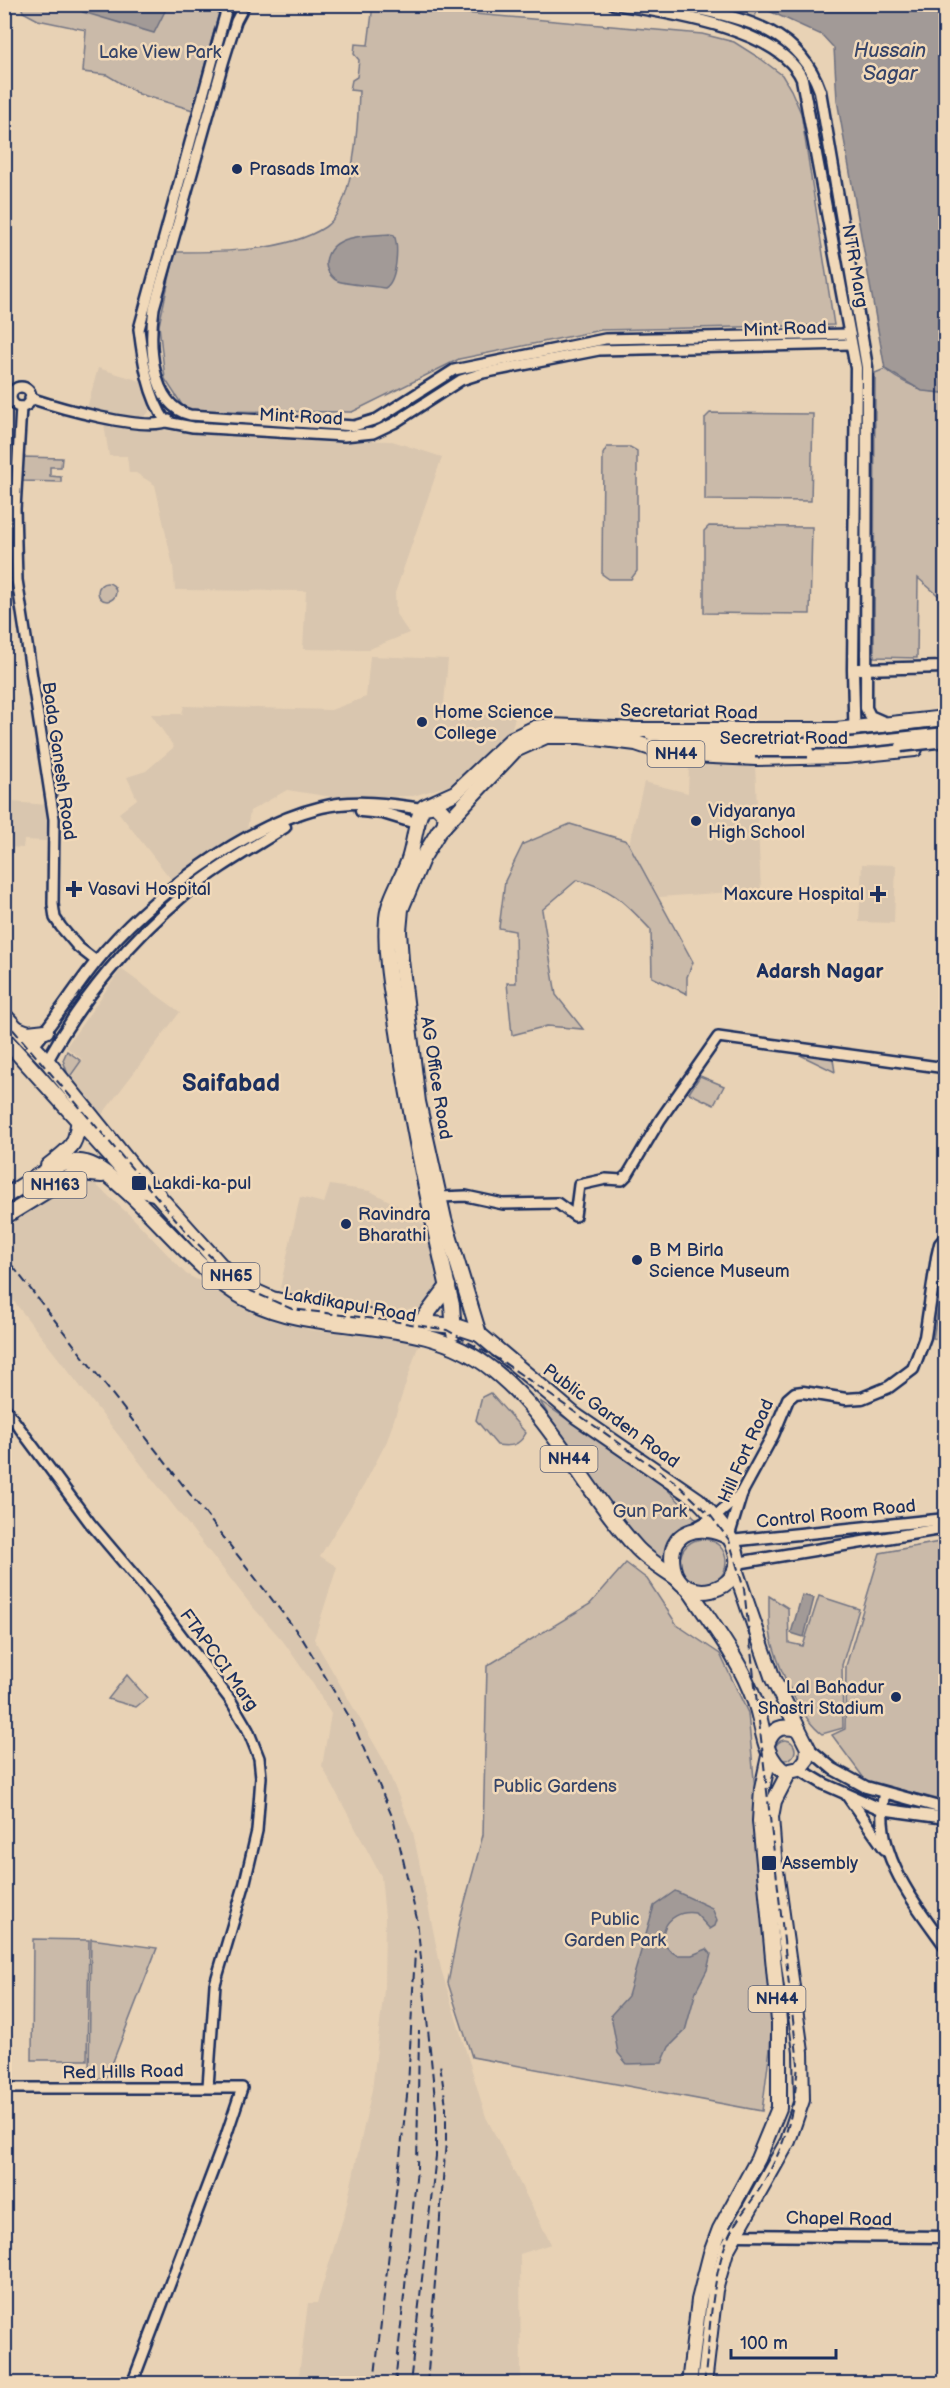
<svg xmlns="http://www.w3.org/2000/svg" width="950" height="2388" font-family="'Balsamiq Sans',sans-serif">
  <rect width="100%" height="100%" fill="#e8d2b5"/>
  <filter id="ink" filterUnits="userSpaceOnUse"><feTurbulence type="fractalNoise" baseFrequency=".0167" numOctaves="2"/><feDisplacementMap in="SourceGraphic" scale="12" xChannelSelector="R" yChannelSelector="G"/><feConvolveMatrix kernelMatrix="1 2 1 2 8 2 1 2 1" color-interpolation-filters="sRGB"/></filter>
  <g filter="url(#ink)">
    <!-- built -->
    <g fill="#d9c6af">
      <polygon points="98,368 144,382 149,400 149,412 143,418 87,408"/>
      <polygon points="104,424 240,438 392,441 442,457 395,593 396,614 409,633 367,650 303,649 306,591 175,590 173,566 155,485 136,473 129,473 127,456 109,456"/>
      <polygon points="370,656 448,659 443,715 516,714 512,728 454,784 413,796 332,797 287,790 250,811 247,830 174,883 119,813 137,799 127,777 146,771 174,747 151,714 182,714 184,706 331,710 366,697"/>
      <polygon points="689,764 755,765 761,890 659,897 629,844 644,782 688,793"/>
      <polygon points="4,781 14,781 12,802 47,805 46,841 24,840 23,848 5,847"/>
      <polygon points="862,864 896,865 894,923 859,922"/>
      <polygon points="121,969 180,1012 101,1116 71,1079 82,1059 66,1047"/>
      <polygon points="68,1182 93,1182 135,1220 186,1274 256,1310 310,1330 420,1340 387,1441 364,1485 320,1556 337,1567 314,1639 384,1761 413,1832 441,1969 486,2117 551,2244 520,2254 521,2383 298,2383 308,2303 317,2303 345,2212 372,2090 384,1990 385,1917 381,1876 322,1766 331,1714 313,1684 283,1641 251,1605 5,1290 5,1235 16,1220"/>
      <polygon points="330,1185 370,1191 399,1206 430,1230 439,1270 440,1287 431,1307 381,1313 280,1288 300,1197 324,1203"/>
    </g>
    <!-- green -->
    <g fill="#cabaa9" stroke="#727484" stroke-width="1.5">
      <polygon points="756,4 759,5 754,20 695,5"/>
      <polygon points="21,5 221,5 193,110 139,94 107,75 83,72 86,30 38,20 23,12"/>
      <path d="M 373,5 L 702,34 L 734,42 L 761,59 L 782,75 L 791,90 L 801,113 L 834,325 L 601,330 L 459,359 L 352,412 L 186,411 L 165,379 L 159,325 L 175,252 C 219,252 287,252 325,227 C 354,207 358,123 359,91 L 350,90 L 352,80 L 357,77 L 359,60 L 354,54 L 355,44 L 368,45 Z"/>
      <path d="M 885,369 C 897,381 928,394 945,393 L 943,424 L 946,434 L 946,602 L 918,578 L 917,658 L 874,657 L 875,373 Z"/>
      <polygon points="710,413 813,414 811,501 705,500 705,418"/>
      <polygon points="607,447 630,447 637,451 637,571 631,579 609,579 602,574 603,454"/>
      <polygon points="22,457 62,458 61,467 50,467 50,476 61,477 61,482 22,481"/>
      <polygon points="709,526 812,527 810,614 704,613 704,531"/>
      <circle cx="107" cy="592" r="9"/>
      <path d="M 570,824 L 627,841 L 693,962 L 687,977 L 687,994 L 652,977 L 651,930 C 626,904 613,888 577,880 L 542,910 L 556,995 L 583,1029 L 547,1026 L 512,1035 L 507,983 L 516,983 L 515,931 L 499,928 L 505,881 L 523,844 Z"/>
      <polygon points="788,1049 832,1053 835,1072"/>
      <polygon points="67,1051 81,1061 69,1078 63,1060"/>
      <polygon points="700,1076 724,1086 714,1105 689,1093"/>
      <polygon points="942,1287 945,1287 945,1341 933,1338"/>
      <path d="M 490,1393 L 526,1433 C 519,1446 511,1447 497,1445 L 476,1420 L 482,1397 Z"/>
      <path d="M 540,1401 L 662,1484 L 698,1521 L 667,1548 L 664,1563 C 611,1521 574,1459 540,1401 Z"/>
      <circle cx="703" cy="1562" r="23"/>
      <polygon points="945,1541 945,1801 866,1781 832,1735 845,1729 846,1666 880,1553"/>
      <polygon points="626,1563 647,1579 677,1625 720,1654 748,1713 773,1989 770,2048 762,2111 472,2057 448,1983 460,1920 483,1835 487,1666 590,1604"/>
      <path d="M 769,1596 L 788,1608 L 789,1643 L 803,1646 L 819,1596 L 859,1609 L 842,1665 L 843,1728 L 822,1734 C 802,1720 781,1673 774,1648 C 768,1631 769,1614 769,1596 Z"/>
      <polygon points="127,1675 147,1698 136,1707 108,1699"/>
      <circle cx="785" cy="1750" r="10"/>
      <polygon points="33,1939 89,1940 87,2060 32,2060"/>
      <polygon points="91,1939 157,1948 107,2077 96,2079 89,2072"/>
    </g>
    <!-- water -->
    <g fill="#a29a97" stroke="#6c6f80" stroke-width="1.5">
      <polygon points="72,5 168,5 154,33 83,12"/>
      <polygon points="756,5 945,5 945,393 922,391 885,369 837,100 834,48 822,35"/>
      <path d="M 389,234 L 394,235 C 399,247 397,281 385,288 C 375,286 344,284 338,281 C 331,278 325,269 326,262 C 330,233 367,236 389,234 Z"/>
      <polygon points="802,1595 814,1598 804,1637 791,1633"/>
      <path d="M 675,1891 L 712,1908 L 717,1920 L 715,1926 L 710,1929 L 695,1913 C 666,1908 649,1944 678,1955 L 692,1955 L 707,1949 L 711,1954 L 707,1970 L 696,1991 L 685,2031 L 669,2047 L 662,2063 L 627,2064 L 618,2053 L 611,2015 L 628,1996 L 654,1906 Z"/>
    </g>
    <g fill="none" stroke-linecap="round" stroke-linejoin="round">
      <defs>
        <g id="minor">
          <path d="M 228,4 L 139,329 C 143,361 148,396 166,422 L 193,427 L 344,436 L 373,433 L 394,423 L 461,380 L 483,373 L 599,350 L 851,344"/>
          <path d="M 245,4 L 236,21 L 223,63 L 154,308 C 149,342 150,405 190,415 L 354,426 L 377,419 L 454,370 L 605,339 L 850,334"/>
          <circle cx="21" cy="397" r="10"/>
          <path d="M 30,398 C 54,406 149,434 169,420"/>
          <polyline points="21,407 15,509 17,580 54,819 53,904 55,918 61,927 78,947 96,961"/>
          <polyline points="440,1197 466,1196 503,1204 557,1203 575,1216 579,1185 606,1179 622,1180 628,1174 660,1120 718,1037 946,1068"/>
          <polyline points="4,1407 90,1523 150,1594 231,1701 248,1730 259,1758 261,1777 257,1831 244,1886 215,1984 208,2087"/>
          <polyline points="4,2088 242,2088 226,2136 132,2384"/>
        </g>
        <g id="major">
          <path d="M 614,4 C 665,12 780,28 802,79 L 856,368 L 853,669 L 855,750"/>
          <path d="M 675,4 C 736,18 797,24 820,91 L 867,367 L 866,708 L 870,716 L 886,723"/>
          <polyline points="859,669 946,667"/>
          <polyline points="650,734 754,743"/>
          <polyline points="650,744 755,751"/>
          <polyline points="361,811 383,813 419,824"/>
          <path d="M 33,1046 C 56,1019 74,989 96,962 C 147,899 243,826 322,807 C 353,799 392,804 422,809"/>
          <path d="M 47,1061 C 81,999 132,938 186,893 C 217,867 252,848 285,827"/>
          <polyline points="692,1530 715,1517 742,1493"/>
          <polyline points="728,1538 742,1492 773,1435 788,1399 795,1393 803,1392 846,1399 862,1398 889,1387 913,1369 925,1337 937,1257 940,1244 946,1237"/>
          <polyline points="730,1541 946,1519"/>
          <polyline points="737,1563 946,1528"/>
          <polyline points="808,1748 833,1769 866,1787 946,1809"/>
          <polyline points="799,1769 824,1784 881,1809 946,1818"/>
          <path d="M 884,1794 C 873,1853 913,1901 946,1947"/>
          <polyline points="847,1795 885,1849"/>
          <polyline points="720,2229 733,2235 946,2237"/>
        </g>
        <g id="highway">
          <polyline points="426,806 455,793 512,739 535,728 551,726 637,730 836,730 946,718"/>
          <path d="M 444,826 L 446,816 L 436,805 L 424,807 C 416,816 414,845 409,859 C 403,878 389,897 387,918 C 384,956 392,995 398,1032 C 411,1123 431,1215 452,1305 L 454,1333"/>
          <path d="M 4,1015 L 47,1061 L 135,1170 L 224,1269 L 245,1287 L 272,1299 L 289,1303 L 380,1319 L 455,1326 L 479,1334 L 576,1416 L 698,1500 C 712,1515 730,1532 736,1552 C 747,1592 681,1608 673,1567 C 666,1530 701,1522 728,1537"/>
          <polyline points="18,1029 28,1033 46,1031"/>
          <polyline points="4,1038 141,1190 158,1194"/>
          <path d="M 48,1166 C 71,1147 76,1148 79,1117"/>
          <path d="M 4,1197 C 25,1185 61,1155 86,1163 C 100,1167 113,1179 123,1188 C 161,1221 201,1274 244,1298 C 320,1340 418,1309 493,1370 C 552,1417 585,1491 635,1546 C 647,1560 664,1569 678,1579"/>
          <polyline points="4,1217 71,1176 80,1173 102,1175"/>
          <polyline points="421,1322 448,1286"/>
          <polyline points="479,1334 444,1219 418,1102 401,960 399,931 401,909 422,859 439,831 515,750 546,736 580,736 636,743 669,754 756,758 845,756 915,749"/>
          <path d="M 688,1588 C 713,1626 739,1658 755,1702 C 764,1726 762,1757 785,1772 L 799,1769 L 807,1759 L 808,1748 L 773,1679 L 735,1569"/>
          <path d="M 767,1744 C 773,1728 781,1725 798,1729"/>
          <polyline points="689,2384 699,2300 711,2253 720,2229 758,2159 779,2108 779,2021 760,1821 762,1789 769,1756"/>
          <polyline points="704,2384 715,2290 726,2251 788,2141 802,2100 801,2052 774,1856 771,1817 774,1801 789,1772"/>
        </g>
      </defs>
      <!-- minor casing -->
      <use href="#minor" stroke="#1b2f5e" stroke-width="14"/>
      <!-- major casing -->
      <use href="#major" stroke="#1b2f5e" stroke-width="15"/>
      <!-- highway casing -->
      <use href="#highway" stroke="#1b2f5e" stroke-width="18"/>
      <!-- minor -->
      <use href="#minor" stroke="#f1d9b9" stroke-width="9"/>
      <!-- major -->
      <use href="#major" stroke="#f1d9b9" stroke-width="10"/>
      <!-- highway -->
      <use href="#highway" stroke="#f1d9b9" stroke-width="14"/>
      <!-- rail -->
      <g stroke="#1b2f5e" stroke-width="2" stroke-dasharray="9 4.5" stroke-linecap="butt">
        <path d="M 4,1019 L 191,1237 L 221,1267 L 251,1291 L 292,1309 L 393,1321 L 447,1330 L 503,1362 L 675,1482 L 711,1516 L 729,1540 L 744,1589 L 798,2064 C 794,2113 787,2142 762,2185 C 750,2205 734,2221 726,2243 C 710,2287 710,2338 704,2384"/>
        <polyline points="4,1255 302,1638 353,1723 394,1821 417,1919 436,2109 436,2156 410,2384"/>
        <polyline points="374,2384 408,2087 415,1951"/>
        <polyline points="395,2384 417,2169 419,2031"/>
        <polyline points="427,2384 446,2141 446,2105 440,2064"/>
      </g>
      <defs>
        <g id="major-bridge">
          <polyline points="754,743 851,743 946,733"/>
          <polyline points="901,746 946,741"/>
          <polyline points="755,751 808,751"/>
        </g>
      </defs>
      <!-- major-bridge casing -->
      <use href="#major-bridge" stroke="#1b2f5e" stroke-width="15" stroke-linecap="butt"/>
      <!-- major-bridge -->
      <use href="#major-bridge" stroke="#f1d9b9" stroke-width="10"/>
    </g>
  </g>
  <!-- markers -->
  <g fill="#1b2f5e" stroke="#f1d9b9" stroke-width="2">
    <circle cx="237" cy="169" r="6"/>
    <circle cx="422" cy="722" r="6"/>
    <circle cx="696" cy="821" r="6"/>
    <path d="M71 880h6v6h6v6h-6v6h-6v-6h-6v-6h6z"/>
    <path d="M875 885h6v6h6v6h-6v6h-6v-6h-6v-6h6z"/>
    <rect x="131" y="1175" width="16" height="16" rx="3"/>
    <circle cx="346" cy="1224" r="6"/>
    <circle cx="637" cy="1260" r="6"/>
    <circle cx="896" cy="1697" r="6"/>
    <rect x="761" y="1855" width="16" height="16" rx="3"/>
  </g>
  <g text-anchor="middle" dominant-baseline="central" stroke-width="5" stroke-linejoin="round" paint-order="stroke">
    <!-- shield labels -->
    <g fill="#f1d9b9" stroke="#5b6279" stroke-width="1.5">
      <rect x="647.5" y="741" width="57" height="26" rx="4.5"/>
      <rect x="23.5" y="1172" width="63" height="26" rx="4.5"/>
      <rect x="202.5" y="1263" width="57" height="26" rx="4.5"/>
      <rect x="540.5" y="1446" width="57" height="26" rx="4.5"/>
      <rect x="748.5" y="1986" width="57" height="26" rx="4.5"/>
    </g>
    <g font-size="16" font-weight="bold" fill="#1b2f5e">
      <text x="676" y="754">NH44</text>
      <text x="55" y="1185">NH163</text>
      <text x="231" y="1276">NH65</text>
      <text x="569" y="1459">NH44</text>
      <text x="777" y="1999">NH44</text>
    </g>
    <!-- park labels -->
    <g font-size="18" fill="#354469" stroke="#f1d9b9">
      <text x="160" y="52">Lake View Park</text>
      <text x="650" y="1511">Gun Park</text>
      <text x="555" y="1786">Public Gardens</text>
      <text x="615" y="1919">Public<tspan x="615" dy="21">Garden Park</tspan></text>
    </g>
    <!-- poi labels -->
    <g font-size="18" fill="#1b2f5e" stroke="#f1d9b9" text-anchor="start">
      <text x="249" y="169">Prasads Imax</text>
      <text x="434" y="712">Home Science<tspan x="434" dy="21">College</tspan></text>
      <text x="708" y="811">Vidyaranya<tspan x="708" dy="21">High School</tspan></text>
      <text x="88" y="889">Vasavi Hospital</text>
      <text x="864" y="894" text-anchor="end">Maxcure Hospital</text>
      <text x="152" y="1183">Lakdi-ka-pul</text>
      <text x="358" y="1214">Ravindra<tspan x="358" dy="21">Bharathi</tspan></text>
      <text x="649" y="1250">B M Birla<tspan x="649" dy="21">Science Museum</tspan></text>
      <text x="884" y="1687" text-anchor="end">Lal Bahadur<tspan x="884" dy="21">Shastri Stadium</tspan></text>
      <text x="782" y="1863">Assembly</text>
    </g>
    <!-- street labels -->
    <g font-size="18" fill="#1b2f5e" stroke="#f1d9b9">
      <text transform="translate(855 266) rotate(80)">NTR Marg</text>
      <text transform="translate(785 329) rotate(-2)">Mint Road</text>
      <text transform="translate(301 417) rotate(3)">Mint Road</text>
      <text transform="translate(689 712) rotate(1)">Secretariat Road</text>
      <text x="784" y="738">Secretriat Road</text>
      <text transform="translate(59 761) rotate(82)">Bada Ganesh Road</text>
      <text transform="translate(436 1078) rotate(81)">AG Office Road</text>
      <text transform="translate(350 1305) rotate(10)">Lakdikapul Road</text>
      <text transform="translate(611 1416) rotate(36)">Public Garden Road</text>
      <text transform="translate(746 1451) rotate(-66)">Hill Fort Road</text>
      <text transform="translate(836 1514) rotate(-6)">Control Room Road</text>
      <text transform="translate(219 1660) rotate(54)">FTAPCCI Marg</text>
      <text transform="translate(123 2072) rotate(-1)">Red Hills Road</text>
      <text transform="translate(839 2219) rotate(1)">Chapel Road</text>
    </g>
    <!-- water labels -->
    <g font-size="20" font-style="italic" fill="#364469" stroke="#f1d9b9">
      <text x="890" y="51">Hussain<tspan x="890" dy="23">Sagar</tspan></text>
    </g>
    <!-- neighbourhood labels -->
    <g font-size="20" font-weight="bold" fill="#1b2f5e" stroke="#f1d9b9">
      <text x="820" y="972">Adarsh Nagar</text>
    </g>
    <!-- district labels -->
    <g font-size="24" font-weight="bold" fill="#1b2f5e" stroke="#f1d9b9">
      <text x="231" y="1083">Saifabad</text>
    </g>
  </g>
  <!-- margin -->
  <rect width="950" height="2388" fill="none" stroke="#f1d9b9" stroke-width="24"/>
  <rect x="12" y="12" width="926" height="2364" fill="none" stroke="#1b2f5e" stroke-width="2" filter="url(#ink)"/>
  <!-- scale -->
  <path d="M731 2349v9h105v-9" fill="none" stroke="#1b2f5e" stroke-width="3"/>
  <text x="740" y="2349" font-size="18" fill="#1b2f5e" stroke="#f1d9b9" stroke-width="4.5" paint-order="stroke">100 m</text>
</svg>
